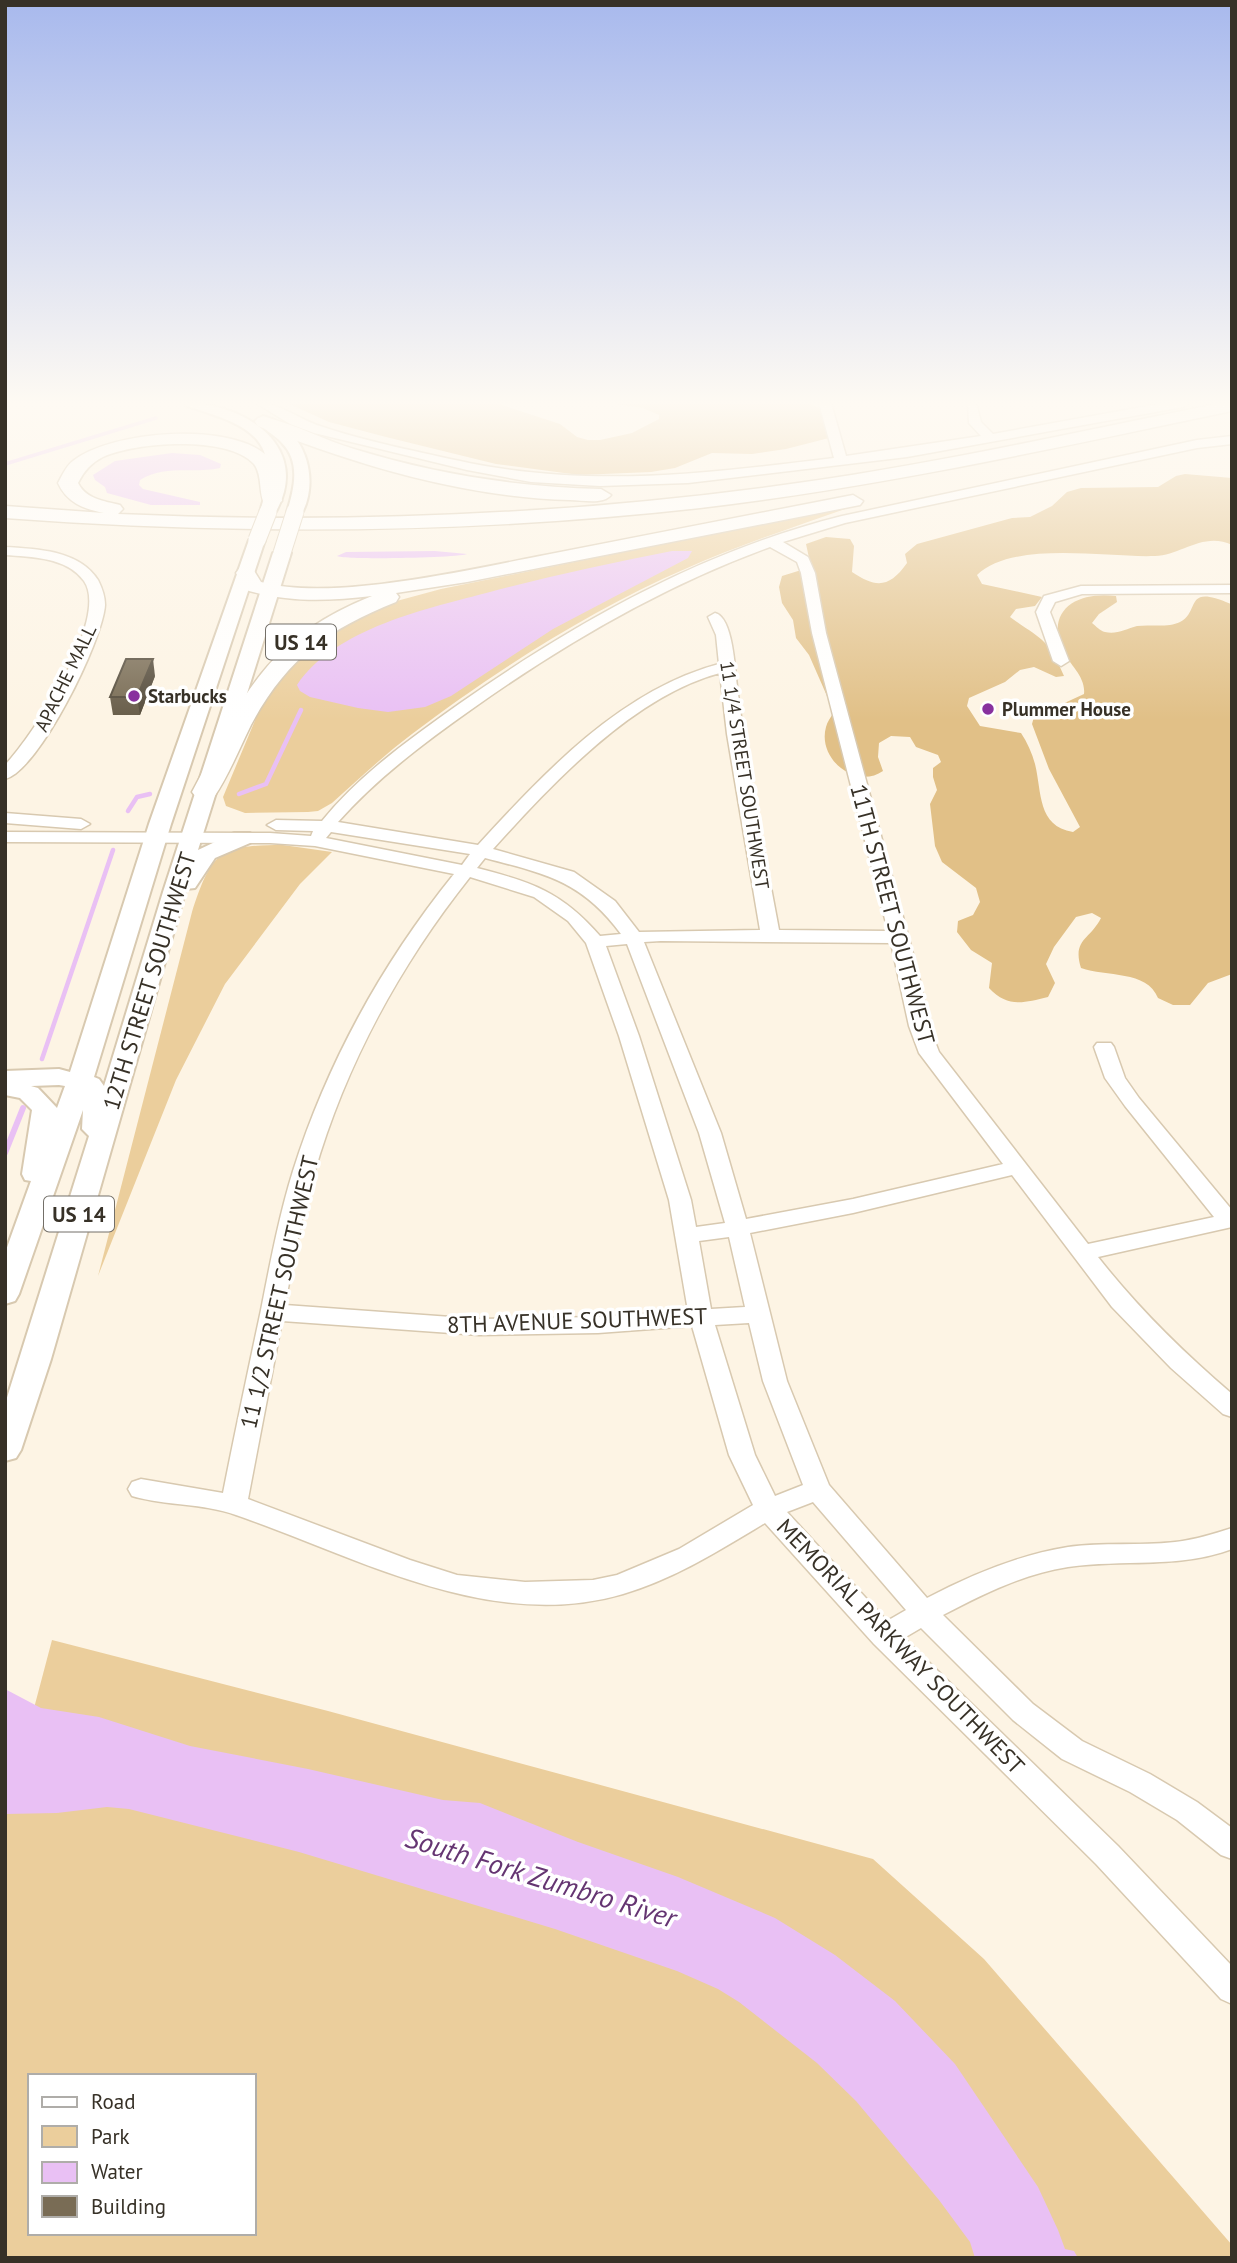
<svg xmlns="http://www.w3.org/2000/svg" width="1237" height="2263" font-family="'PT Sans',sans-serif">
  <rect width="100%" height="100%" fill="#fdf4e4"/>
  <!-- green -->
  <g fill="#ebce9c" fill-rule="evenodd">
    <path d="M 859,504 C 801,525 741,544 685,569 C 592,609 492,673 412,734 C 384,755 358,780 332,803 L 318,811 L 308,812 L 245,813 L 226,806 L 223,797 L 266,694 L 315,643 L 353,619 L 393,602 L 441,589 Z"/>
    <path d="M 283,845 L 332,852 L 300,884 L 225,984 L 176,1080 L 98,1276 L 192,912 C 212,852 218,845 283,845 Z"/>
    <path d="M 52,1640 L 328,1711 L 873,1859 L 984,1959 L 1232,2245 L 1232,2258 L 5,2258 L 5,1818 ZM 30,2076 L 254,2076 L 254,2233 L 30,2233 Z"/>
  </g>
  <!-- forest -->
  <g fill="#e1c087">
    <path d="M 287,403 L 496,403 L 560,424 L 577,437 L 588,440 L 600,440 L 632,433 L 659,419 L 659,415 L 643,408 L 608,403 L 809,403 L 835,416 C 838,425 837,432 829,438 L 786,449 L 752,454 L 712,453 L 675,468 L 651,472 L 579,475 L 496,464 L 386,437 L 329,422 Z"/>
    <path d="M 1185,474 L 1232,478 L 1232,545 C 1204,531 1181,555 1155,556 C 1107,558 1013,540 977,575 L 982,584 L 1042,597 L 1035,606 L 1016,609 L 1010,617 C 1043,641 1047,637 1064,676 L 1056,677 L 1034,667 L 1020,670 L 1005,682 L 969,698 L 967,706 L 980,726 L 1021,733 C 1027,742 1032,753 1035,764 C 1042,792 1037,826 1073,832 L 1080,827 L 1049,769 L 1032,724 L 1035,713 L 1045,712 L 1084,694 C 1086,677 1070,665 1063,651 C 1044,608 1080,591 1116,596 L 1117,602 L 1099,614 L 1092,623 C 1096,626 1100,631 1105,632 C 1116,635 1126,629 1137,626 C 1150,624 1168,628 1180,622 C 1201,611 1183,583 1231,604 L 1232,974 L 1208,983 L 1190,1005 L 1173,1005 L 1158,998 C 1147,970 1106,977 1081,968 C 1072,939 1090,940 1101,918 L 1092,913 L 1076,917 L 1054,947 L 1046,964 L 1055,983 L 1048,997 C 1023,1003 1008,1008 989,988 L 992,963 L 971,950 L 957,932 L 958,921 L 973,915 L 980,902 L 976,888 L 942,862 L 935,846 L 930,804 L 937,790 L 933,777 L 933,768 L 941,762 L 938,755 L 916,747 L 910,737 L 891,736 L 879,743 L 878,757 L 883,771 C 856,790 817,759 826,727 C 827,722 831,717 834,712 L 809,655 L 796,638 L 793,620 L 782,603 L 779,587 L 782,576 L 811,567 L 806,544 L 826,537 L 850,539 L 854,546 L 852,572 C 877,589 890,587 907,563 L 905,554 L 917,544 L 1012,518 L 1030,517 L 1052,506 L 1067,492 L 1081,488 L 1158,487 L 1176,476 Z"/>
  </g>
  <!-- water -->
  <g fill="#e9c0f4">
    <path d="M 172,453 L 200,455 L 221,464 L 220,468 C 193,474 165,464 140,480 L 139,485 L 143,489 L 200,502 L 200,505 L 151,505 L 107,493 L 105,487 L 95,480 L 93,475 L 115,461 Z"/>
    <path d="M 435,551 L 467,554 C 456,558 344,560 337,556 L 346,552 Z"/>
    <path d="M 672,551 L 692,551 L 688,558 L 553,629 L 451,696 L 425,707 L 388,712 L 358,708 L 310,697 L 300,691 L 297,685 C 335,628 429,608 490,592 C 550,576 611,563 672,551 Z"/>
    <polygon points="5,1689 41,1708 99,1717 190,1746 308,1769 443,1800 480,1803 578,1842 678,1877 775,1918 835,1955 895,2001 955,2064 1038,2187 1058,2230 1065,2249 1074,2251 1078,2258 975,2258 970,2242 939,2200 856,2101 817,2063 739,2002 718,1989 677,1971 555,1929 299,1852 129,1809 107,1807 57,1813 5,1814"/>
  </g>
  <g fill="none" stroke-linecap="round" stroke-linejoin="round">
    <!-- stream-far2 -->
    <polyline stroke="#e9c0f4" stroke-width="3.5" points="5,464 156,418"/>
    <!-- stream-far1 -->
    <g stroke="#e9c0f4" stroke-width="4.5">
      <polyline points="239,794 266,784 301,710"/>
      <polyline points="128,811 137,797 150,794"/>
      <polyline points="42,1059 113,850"/>
    </g>
    <!-- stream -->
    <polyline stroke="#e9c0f4" stroke-width="6" points="5,1153 23,1108"/>
    <defs>
      <g id="minor">
        <path d="M 256,403 C 279,402 298,419 320,426 C 364,441 423,453 469,463 C 596,488 708,473 834,458 L 819,403 L 831,403 L 846,456 L 981,436 L 969,423 L 968,403 L 976,403 L 981,422 L 993,434 L 1164,403 L 1189,403 L 1183,407 L 907,457 L 688,483 L 600,486 L 531,482 L 467,470 L 314,433 L 290,424 Z"/>
        <path d="M 1232,436 L 1232,444 L 1197,448 L 845,523 L 783,542 L 808,557 L 815,573 L 826,633 L 919,976 L 929,1026 L 939,1052 L 1088,1244 L 1214,1217 L 1125,1106 L 1105,1078 L 1094,1047 L 1097,1043 L 1111,1043 L 1114,1047 L 1125,1078 L 1139,1098 L 1232,1210 L 1232,1227 L 1098,1257 C 1138,1308 1183,1352 1232,1394 L 1232,1417 L 1223,1414 L 1171,1368 L 1112,1307 L 1012,1175 L 853,1213 L 750,1233 L 787,1381 L 829,1485 L 927,1598 C 971,1575 1018,1555 1068,1547 C 1103,1542 1139,1546 1175,1542 C 1195,1540 1213,1534 1232,1528 L 1232,1549 C 1178,1569 1123,1559 1068,1567 C 1023,1574 983,1594 943,1615 L 1033,1704 L 1082,1741 L 1150,1774 L 1197,1802 L 1232,1828 L 1232,1859 L 1221,1855 L 1177,1820 L 1130,1792 L 1062,1759 L 1013,1720 L 921,1628 L 904,1638 L 1118,1846 L 1232,1966 L 1232,2004 L 1221,1999 L 1096,1864 L 874,1644 L 765,1523 C 720,1550 674,1579 623,1594 C 490,1633 358,1557 236,1515 C 203,1503 166,1506 132,1496 L 128,1489 L 132,1482 L 141,1479 L 223,1493 C 235,1432 248,1371 261,1310 C 270,1264 279,1216 293,1171 C 327,1063 383,962 454,874 L 315,846 L 270,843 L 5,842 L 5,832 L 270,833 L 311,836 L 313,831 L 276,830 L 267,825 L 276,820 L 322,821 C 360,774 410,739 459,704 C 576,622 702,551 842,516 L 1197,440 ZM 770,547 L 797,562 L 801,573 L 812,633 L 888,931 L 779,930 C 764,849 747,768 737,686 C 735,670 733,617 715,613 L 708,617 L 716,635 L 719,664 C 621,690 544,773 478,845 L 338,822 C 377,778 424,743 472,709 C 565,643 663,586 770,547 ZM 720,673 L 727,734 L 760,930 L 639,932 L 615,901 L 574,872 L 493,849 C 552,784 633,696 720,673 ZM 331,832 L 470,854 L 462,865 L 326,838 ZM 485,858 C 546,874 582,881 621,934 L 600,936 C 562,892 532,882 477,868 ZM 470,877 L 534,897 L 568,921 L 586,943 L 619,1036 L 669,1200 L 688,1311 L 598,1317 L 479,1319 L 285,1305 C 293,1261 301,1217 314,1174 C 345,1066 400,965 470,877 ZM 661,941 L 891,943 L 909,1026 L 919,1053 L 1003,1164 L 853,1199 L 746,1219 L 721,1133 L 644,942 ZM 627,944 L 699,1133 L 725,1223 L 696,1227 L 691,1200 L 639,1036 L 606,946 ZM 729,1237 L 745,1307 L 711,1309 L 699,1241 ZM 282,1321 L 479,1335 L 598,1333 L 692,1326 L 729,1455 L 753,1505 L 679,1549 L 617,1575 L 593,1580 L 525,1582 L 457,1575 L 410,1560 L 248,1499 ZM 749,1323 L 763,1381 L 803,1485 L 775,1496 L 755,1455 L 715,1325 ZM 813,1502 L 906,1610 L 887,1621 L 787,1512 Z"/>
        <path d="M 5,547 C 37,549 79,550 98,580 C 102,588 105,596 105,605 C 103,640 39,771 5,779 L 5,765 C 33,736 110,618 84,581 C 67,557 31,557 5,555 Z"/>
        <polygon points="1232,585 1232,593 1082,594 1055,602 1050,612 1069,661 1061,666 1053,661 1036,612 1044,596 1081,586"/>
        <polygon points="5,813 81,819 90,824 81,829 5,823"/>
      </g>
      <g id="major">
        <path d="M 185,403 C 246,403 314,448 274,515 L 262,515 L 260,512 C 283,438 251,426 187,406 Z"/>
        <path d="M 263,416 C 305,427 321,480 301,515 L 289,515 L 287,512 C 294,489 301,462 282,443 C 274,434 263,429 255,421 Z"/>
        <path d="M 257,535 L 265,540 L 171,824 L 94,1077 L 99,1079 L 104,1086 L 163,892 L 273,553 L 282,548 L 291,553 L 198,850 L 234,833 L 250,833 L 253,838 L 250,843 L 215,858 L 195,888 L 186,889 L 51,1359 L 21,1450 L 16,1458 L 5,1461 L 5,1404 L 89,1136 L 82,1129 L 83,1110 L 19,1294 L 15,1301 L 5,1304 L 5,1253 L 31,1181 L 25,1180 L 22,1174 L 32,1110 L 20,1098 L 5,1095 L 5,1071 L 59,1069 L 70,1072 L 149,824 L 249,540 ZM 59,1085 L 65,1086 L 57,1108 L 38,1088 L 31,1086 Z"/>
      </g>
      <g id="highway">
        <path d="M 1221,403 L 1232,403 L 1232,411 C 1055,448 879,487 700,508 C 469,534 237,535 5,518 L 5,506 L 104,513 C 84,509 67,503 58,483 C 62,476 66,466 73,461 C 110,431 230,421 267,456 C 279,468 280,486 282,501 L 272,507 L 265,505 C 258,493 263,476 254,464 C 228,435 135,442 103,457 C 91,463 84,471 78,483 C 86,499 104,501 120,505 L 123,509 L 118,514 C 345,524 572,515 798,483 C 941,463 1081,431 1221,403 Z"/>
        <path d="M 264,417 C 295,424 324,440 354,449 C 435,474 516,487 601,489 L 611,495 C 603,505 582,500 570,500 C 462,497 357,465 258,426 L 255,422 L 258,418 Z"/>
        <path d="M 853,495 L 863,501 L 860,505 L 467,582 L 396,593 L 399,597 L 396,602 C 327,630 287,658 251,725 C 239,749 229,775 214,797 L 205,800 L 196,797 L 192,792 C 243,696 265,639 372,596 C 329,601 288,603 246,590 L 236,573 L 239,569 L 253,569 L 261,582 C 332,602 471,569 545,555 C 648,535 750,515 853,495 Z"/>
      </g>
    </defs>
    <!-- minor casing -->
    <use href="#minor" stroke="#d8c9b0" stroke-width="3"/>
    <!-- major casing -->
    <use href="#major" stroke="#d8c9b0" stroke-width="4"/>
    <!-- highway casing -->
    <use href="#highway" stroke="#d8c9b0" stroke-width="3"/>
    <!-- minor -->
    <use href="#minor" fill="#fff" fill-rule="evenodd"/>
    <!-- major -->
    <use href="#major" fill="#fff" fill-rule="evenodd"/>
    <!-- highway -->
    <use href="#highway" fill="#fff" fill-rule="evenodd"/>
    <defs>
      <g id="major-bridge">
        <polyline points="257,540 268,512"/>
        <polyline points="282,553 295,512"/>
      </g>
    </defs>
    <!-- major-bridge casing -->
    <use href="#major-bridge" stroke="#d8c9b0" stroke-width="19" stroke-linecap="butt"/>
    <!-- major-bridge -->
    <use href="#major-bridge" stroke="#fff" stroke-width="17"/>
  </g>
  <!-- wall -->
  <polygon fill="#685d49" points="155,676 140,715 113,715 110,697"/>
  <!-- shaded-wall -->
  <polygon fill="#554c3c" points="153,659 155,676 140,715 137,697"/>
  <!-- building -->
  <polygon fill="#796c55" stroke="#554c3c" stroke-width="2" points="126,659 153,659 137,697 110,697"/>
  <!-- sky -->
  <linearGradient id="sky" x2="0" y2="1"><stop stop-color="#a8b9ed"/><stop offset="0.56" stop-color="#fefaf3"/><stop offset="1" stop-color="#fefaf3" stop-opacity="0"/></linearGradient>
  <rect width="1237" height="720" fill="url(#sky)"/>
  <!-- markers -->
  <g fill="#88319e" stroke="#fff" stroke-width="2.5">
    <circle cx="134" cy="696" r="7"/>
    <circle cx="988" cy="709" r="7"/>
  </g>
  <g text-anchor="middle" dominant-baseline="central" stroke-width="7" stroke-linejoin="round" paint-order="stroke">
    <!-- far-street labels -->
    <g font-size="19" fill="#373127" stroke="#fff">
      <text transform="translate(65 678) rotate(-64)">APACHE MALL</text>
      <text transform="translate(745 775) rotate(81)">11 1/4 STREET SOUTHWEST</text>
    </g>
    <!-- far-poi labels -->
    <g font-size="19" font-weight="bold" fill="#373127" stroke="#fff" text-anchor="start">
      <text x="148" y="696">Starbucks</text>
      <text x="1002" y="709">Plummer House</text>
    </g>
    <!-- shield labels -->
    <g fill="#fff" stroke="#736f68" stroke-width="2">
      <rect x="266" y="624.5" width="70" height="35" rx="5"/>
      <rect x="44" y="1196.5" width="70" height="35" rx="5"/>
    </g>
    <g font-size="21" font-weight="bold" fill="#373127">
      <text x="301" y="642">US 14</text>
      <text x="79" y="1214">US 14</text>
    </g>
    <!-- street labels -->
    <g font-size="23" fill="#373127" stroke="#fff">
      <text transform="translate(893 914) rotate(75)">11TH STREET SOUTHWEST</text>
      <text transform="translate(149 981) rotate(-73)">12TH STREET SOUTHWEST</text>
      <text transform="translate(279 1292) rotate(-77)">11 1/2 STREET SOUTHWEST</text>
      <text transform="translate(577 1320) rotate(-2)">8TH AVENUE SOUTHWEST</text>
      <text transform="translate(901 1646) rotate(46)">MEMORIAL PARKWAY SOUTHWEST</text>
    </g>
    <!-- near-water labels -->
    <g font-size="28" font-style="italic" fill="#653572" stroke="#fff">
      <text transform="translate(541 1877) rotate(17)">South Fork Zumbro River</text>
    </g>
  </g>
  <!-- border -->
  <rect width="1237" height="2263" fill="none" stroke="#373127" stroke-width="14"/>
  <!-- legend -->
  <rect x="28" y="2074" width="228" height="161" fill="#ffffff" stroke="#afada9" stroke-width="2"/>
  <rect x="42" y="2097" width="35" height="10" fill="#ffffff" stroke="#afada9" stroke-width="2"/>
  <text x="91" y="2109" font-size="21" fill="#373127">Road</text>
  <rect x="42" y="2126" width="35" height="21" fill="#ebce9c" stroke="#afada9" stroke-width="2"/>
  <text x="91" y="2144" font-size="21" fill="#373127">Park</text>
  <rect x="42" y="2162" width="35" height="21" fill="#e9c0f4" stroke="#afada9" stroke-width="2"/>
  <text x="91" y="2179" font-size="21" fill="#373127">Water</text>
  <rect x="42" y="2196" width="35" height="21" fill="#796c55" stroke="#afada9" stroke-width="2"/>
  <text x="91" y="2214" font-size="21" fill="#373127">Building</text>
</svg>
